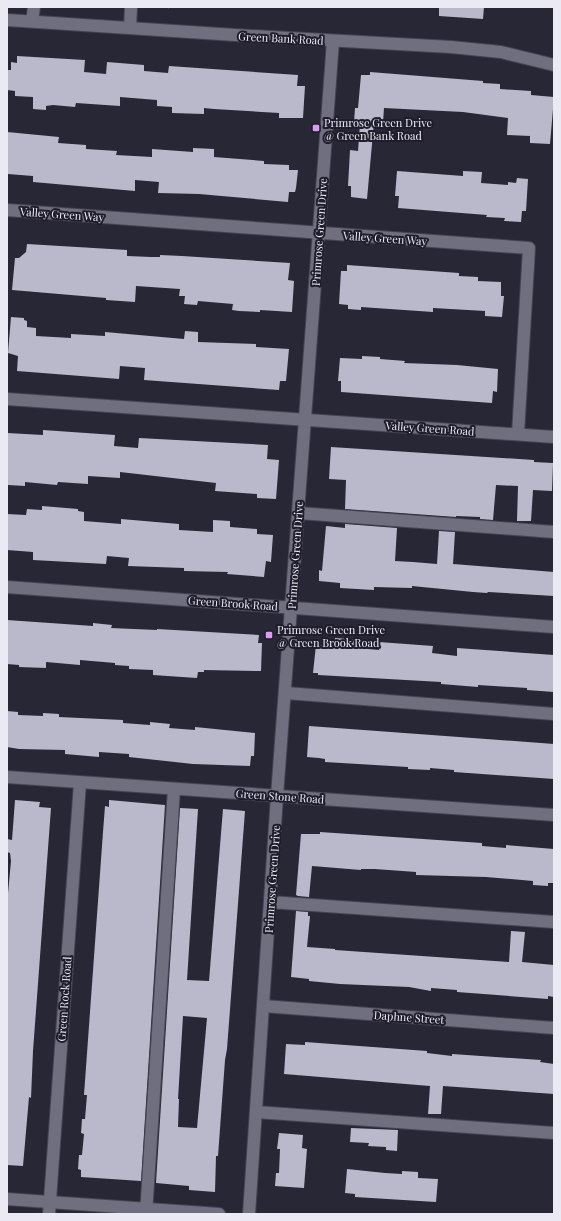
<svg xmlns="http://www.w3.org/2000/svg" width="561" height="1221" font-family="'Playfair Display',serif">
  <rect width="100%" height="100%" fill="#282735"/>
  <!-- building -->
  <g fill="#bab9cb" fill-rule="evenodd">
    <polygon points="439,7 484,7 483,19 439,16"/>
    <polygon points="17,56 85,60 84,72 106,74 107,62 144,65 144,71 168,73 169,66 298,75 297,86 305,86 303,118 279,118 279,113 214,109 204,108 204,114 172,113 172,107 157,106 157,100 120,97 120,106 76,103 75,107 53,105 46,106 46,110 33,109 33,97 15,96 15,91 7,90 7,70 11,70 11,62 17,63"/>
    <polygon points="370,72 483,81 483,83 500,84 500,89 531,91 531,95 554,97 550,144 530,143 530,136 507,135 508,118 463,112 384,108 383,123 374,122 367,199 351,197 351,186 348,186 350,150 358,151 360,124 354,123 355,108 358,108 361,75 370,75"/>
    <polygon points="7,132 59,137 58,143 86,145 86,149 117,151 116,155 152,157 152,149 193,152 193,148 214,149 214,157 264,161 264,164 289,165 289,170 298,170 296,188 295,192 289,192 288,202 199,194 158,193 159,182 135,180 135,191 33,182 33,176 8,174"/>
    <polygon points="397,171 463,176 463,171 482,172 481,183 508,185 508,182 516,183 517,178 528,179 526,211 522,211 521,222 504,221 505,218 486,217 487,215 398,208 399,196 395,196"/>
    <polygon points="27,244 127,250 127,256 151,257 160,257 160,255 182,256 290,263 288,280 294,281 292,312 260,310 260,312 239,311 232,310 233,304 198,301 197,305 184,304 185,296 179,296 180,289 136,286 135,302 106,300 106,298 12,290 15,258 19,258 26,252"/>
    <polygon points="347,265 459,273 459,276 478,277 478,281 501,282 501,296 504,296 502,317 485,316 485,311 433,308 433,312 361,307 361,310 348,309 348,305 339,304 341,271 347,271"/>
    <polygon points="11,317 24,318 24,320 27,321 27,327 36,328 36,336 71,338 71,334 105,336 105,332 184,339 185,331 198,332 198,342 256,344 256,347 289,349 286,381 280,381 279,390 144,380 145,368 120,366 119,379 17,371 18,356 8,353"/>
    <polygon points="362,356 380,357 380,359 405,361 404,363 457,365 498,369 497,392 493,391 492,403 341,392 341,381 338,381 340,358 362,359"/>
    <polygon points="43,430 115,435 114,446 138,448 139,438 268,445 267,459 279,460 276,499 257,498 257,494 215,491 216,483 120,472 120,478 88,476 88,484 58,482 57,485 25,482 25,486 8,485 7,433 43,435"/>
    <polygon points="331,447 534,460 534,462 553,463 552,491 533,490 531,521 517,521 518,486 496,485 493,520 480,519 480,517 456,516 456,517 345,509 346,480 329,479"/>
    <polygon points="42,506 78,509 78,511 84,512 84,521 121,524 121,519 179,524 179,530 213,532 213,520 230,521 230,527 257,529 257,534 273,535 271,562 266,561 264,577 227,574 228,572 184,571 184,568 128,566 129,558 107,556 106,564 33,560 33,552 7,550 7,514 26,515 27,509 42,510"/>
    <polygon points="345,524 397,528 395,561 413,562 437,564 439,531 455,532 453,564 554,572 554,596 488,592 487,593 473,592 412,586 412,588 374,587 374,590 340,588 340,583 319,581 319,570 322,571 326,526 345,528"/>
    <polygon points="7,620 93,626 93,623 112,625 111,628 157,630 157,629 259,635 258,643 262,643 261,671 204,670 204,672 198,672 197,678 153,675 153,670 129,669 129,666 115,665 115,663 80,660 80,665 46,662 46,668 19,667 19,665 7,664"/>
    <polygon points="335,638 358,640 357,648 379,650 379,642 433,646 432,653 457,656 457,648 554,655 554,692 527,690 527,688 478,685 478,687 441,684 441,682 318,675 318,673 313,673 316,645 334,646"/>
    <polygon points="7,711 18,712 18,715 43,716 43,713 59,714 59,717 123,720 123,723 150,725 150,722 170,724 169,728 195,730 195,727 255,733 254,756 251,756 250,766 193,764 129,757 129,754 99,752 99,757 65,754 65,750 19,749 7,747"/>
    <polygon points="309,726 554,744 554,779 454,772 454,770 430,768 430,770 408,769 408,767 325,762 325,759 319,758 307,757"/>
    <polygon points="15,800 40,802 39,807 51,808 33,1051 31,1098 29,1097 23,1166 7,1165 7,904 11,861 10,853 7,852 7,839 12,840"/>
    <polygon points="109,800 165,805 141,1181 81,1177 81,1170 78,1169 79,1155 82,1155 84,1134 81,1133 82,1119 85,1119 87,1095 84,1095 103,832 105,806 109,807"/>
    <path d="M 180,808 L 198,809 L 187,980 L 209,981 L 223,809 L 245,811 L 227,1049 L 225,1060 L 218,1156 L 216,1156 L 215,1192 L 189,1190 L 189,1186 L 156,1183 ZM 183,1016 L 207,1018 L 197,1128 L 178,1127 L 179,1099 L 178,1099 Z"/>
    <polygon points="320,832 482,843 482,846 506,848 506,845 554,849 554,883 548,883 548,886 533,885 533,881 486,877 416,875 416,872 375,869 361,869 361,870 312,866 309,897 298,896 296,895 301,834 320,834"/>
    <polygon points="296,911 308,912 308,916 310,916 307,947 335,949 335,950 509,962 511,931 525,932 522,962 554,965 554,997 548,996 548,999 457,992 457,990 431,988 431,991 409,987 340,984 309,981 309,979 291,977"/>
    <polygon points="305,1042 427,1051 427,1053 452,1056 452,1054 541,1060 540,1062 554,1064 554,1094 443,1086 441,1114 428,1114 430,1086 284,1074 286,1044 305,1045"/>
    <polygon points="351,1128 398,1130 397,1151 386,1150 386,1147 368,1146 369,1143 350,1142"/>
    <polygon points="279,1133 303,1135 302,1148 307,1149 304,1188 275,1186 276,1173 279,1173 280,1149 277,1149"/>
    <polygon points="347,1169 385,1173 402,1174 402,1171 418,1172 418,1178 438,1179 436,1202 355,1197 355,1194 345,1193"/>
  </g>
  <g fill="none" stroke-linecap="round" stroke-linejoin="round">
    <defs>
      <g id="minor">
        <polyline points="7,20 235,35 451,47 501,52 554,65"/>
        <polyline points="32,21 34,7"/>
        <polyline points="130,28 131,7"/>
        <polyline points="7,210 529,248 518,434"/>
        <polyline points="7,399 554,437"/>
        <polyline points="299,513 554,532"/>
        <polyline points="7,587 554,627"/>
        <polyline points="286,693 554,714"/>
        <polyline points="7,777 554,815"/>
        <polyline points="270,902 554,922"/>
        <polyline points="263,1006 554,1028"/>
        <polyline points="256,1112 554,1133"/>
        <polyline points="7,1199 219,1214"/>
        <polyline points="49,1214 80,783"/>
        <polyline points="146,1214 174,789"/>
        <polyline points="249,1214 277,796 333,41"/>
      </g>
    </defs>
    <!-- minor casing -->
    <use href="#minor" stroke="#454451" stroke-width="14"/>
    <!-- path -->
    <polyline stroke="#93929e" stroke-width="2.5" stroke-dasharray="2 3" stroke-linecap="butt" points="168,7 169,7"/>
    <!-- minor -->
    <use href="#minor" stroke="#706f80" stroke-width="12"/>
  </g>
  <!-- markers -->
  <g fill="#dd99f3" stroke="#1f1d2b" stroke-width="1.5">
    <rect x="312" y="124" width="8" height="8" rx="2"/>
    <rect x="265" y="631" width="8" height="8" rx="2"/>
  </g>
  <g text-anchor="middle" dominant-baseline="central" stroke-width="4" stroke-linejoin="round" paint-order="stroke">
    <!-- street labels -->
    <g font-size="11" fill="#ebeaf4" stroke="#1f1d2b">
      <text transform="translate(281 38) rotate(3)">Green Bank Road</text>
      <text transform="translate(62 214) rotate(4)">Valley Green Way</text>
      <text transform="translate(319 232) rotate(-86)">Primrose Green Drive</text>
      <text transform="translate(385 238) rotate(4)">Valley Green Way</text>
      <text transform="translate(430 428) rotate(4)">Valley Green Road</text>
      <text transform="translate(295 555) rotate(-86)">Primrose Green Drive</text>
      <text transform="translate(233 603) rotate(4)">Green Brook Road</text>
      <text transform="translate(280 796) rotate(4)">Green Stone Road</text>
      <text transform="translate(272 879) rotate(-86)">Primrose Green Drive</text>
      <text transform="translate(64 999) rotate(-86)">Green Rock Road</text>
      <text transform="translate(409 1017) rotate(4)">Daphne Street</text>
    </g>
    <!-- poi labels -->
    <g font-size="11" fill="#ebeaf4" stroke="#1f1d2b" text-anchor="start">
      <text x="324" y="122">Primrose Green Drive<tspan x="324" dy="13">@ Green Bank Road</tspan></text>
      <text x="277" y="629">Primrose Green Drive<tspan x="277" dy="13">@ Green Brook Road</tspan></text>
    </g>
  </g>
  <!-- border -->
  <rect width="561" height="1221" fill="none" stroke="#ebeaf4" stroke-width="16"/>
</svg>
